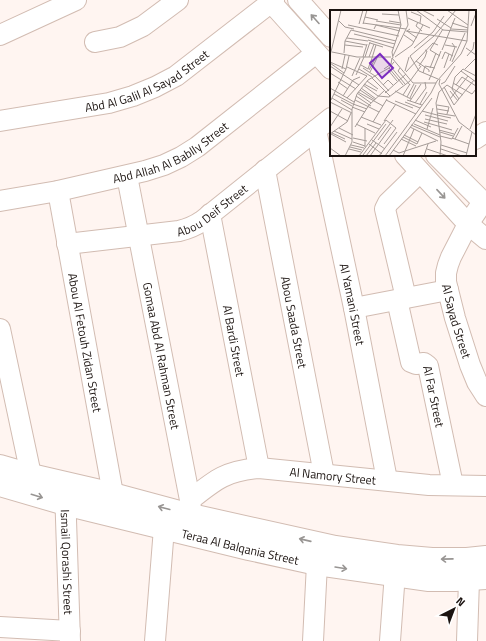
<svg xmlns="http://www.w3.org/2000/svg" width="486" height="641" font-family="'Titillium Web',sans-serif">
  <rect width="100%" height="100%" fill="#fff5f1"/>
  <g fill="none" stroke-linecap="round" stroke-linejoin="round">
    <defs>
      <g id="street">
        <polyline points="269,0 331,69"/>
        <polyline points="298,0 331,37"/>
        <polyline points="0,35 76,0"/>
        <polyline points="95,42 120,37 143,26 178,0"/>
        <path id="s1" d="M 0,121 L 109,103 L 133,96 L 155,87 L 176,76 L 274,0"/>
        <path id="s2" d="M 316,130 L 354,308 L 387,480"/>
        <polyline points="475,139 486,132"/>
        <polyline points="405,155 468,224 486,239"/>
        <polyline points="436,155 486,205"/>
        <path id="s3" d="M 265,170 L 324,474"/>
        <path id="s4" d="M 127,176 L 190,500 L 193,530"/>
        <path id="s5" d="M 58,191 L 113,494"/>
        <path id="s6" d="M 0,201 L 58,191 L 145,171 L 164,165 L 181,157 L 197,147 L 316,53"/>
        <path id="s7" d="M 483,202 L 468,224 L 451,257 L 448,265 L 446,273 L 446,282 L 455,318 L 470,365 L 477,382 L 486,396"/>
        <path id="s8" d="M 210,214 L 259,468"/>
        <path id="s9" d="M 67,244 L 179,231 C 187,229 195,226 202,221 L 331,118"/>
        <polyline points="406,298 385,209 388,203 420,172"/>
        <path id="s10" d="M 397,300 L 411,362 L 416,364 L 424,363 L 428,366 L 453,485"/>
        <polyline points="354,308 448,290"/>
        <polyline points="0,329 31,475"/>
        <path id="s11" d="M 65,489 L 70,641"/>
        <path id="s12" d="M 190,500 C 215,480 225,471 259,468 L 429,485 L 486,486"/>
        <polyline points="0,627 70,631"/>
        <polyline points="155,641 164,528"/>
        <polyline points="313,641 317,564"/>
        <polyline points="390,641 396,559"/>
        <polyline points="467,641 469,580"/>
      </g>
      <g id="secondary">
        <polyline points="0,466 31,475 113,494 191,515 335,547 397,556 432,559 467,559 486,557"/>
        <path id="s13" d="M 0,485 L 65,504 L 249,549 L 317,564 L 429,580 L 455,580 L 486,578"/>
      </g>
    </defs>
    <!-- street casing -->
    <use href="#street" stroke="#d2bcb2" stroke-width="22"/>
    <!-- secondary casing -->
    <use href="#secondary" stroke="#d2bcb2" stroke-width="24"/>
    <!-- street -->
    <use href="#street" stroke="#fff" stroke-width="20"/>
    <!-- secondary -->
    <use href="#secondary" stroke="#fff" stroke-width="22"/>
  </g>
  <!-- one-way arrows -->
  <defs><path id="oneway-shaft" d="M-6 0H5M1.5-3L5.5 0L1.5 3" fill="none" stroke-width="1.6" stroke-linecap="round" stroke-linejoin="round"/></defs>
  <g stroke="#989593">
    <use href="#oneway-shaft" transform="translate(315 19) rotate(-132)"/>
    <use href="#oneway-shaft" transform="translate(441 194) rotate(47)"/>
    <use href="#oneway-shaft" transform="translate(37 496) rotate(17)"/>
    <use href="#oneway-shaft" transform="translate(164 508) rotate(-165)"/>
    <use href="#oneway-shaft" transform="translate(305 540) rotate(-167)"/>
    <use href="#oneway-shaft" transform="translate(447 559) rotate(179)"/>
    <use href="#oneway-shaft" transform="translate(341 568) rotate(9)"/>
  </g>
  <g text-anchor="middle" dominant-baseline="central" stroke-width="3.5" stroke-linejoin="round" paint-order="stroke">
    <!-- street labels -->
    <g font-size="12" fill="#1b1310" stroke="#fff">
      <text stroke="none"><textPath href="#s1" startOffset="154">Abd Al Galil Al Sayad Street</textPath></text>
      <text stroke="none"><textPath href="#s6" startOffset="179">Abd Allah Al Bablly Street</textPath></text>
      <text stroke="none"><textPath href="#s9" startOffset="152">Abou Deif Street</textPath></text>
      <text stroke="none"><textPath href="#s2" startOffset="178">Al Yamani Street</textPath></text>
      <text stroke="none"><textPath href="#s7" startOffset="130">Al Sayad Street</textPath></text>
      <text stroke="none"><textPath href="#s3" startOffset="155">Abou Saada Street</textPath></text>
      <text stroke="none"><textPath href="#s8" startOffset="129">Al Bardi Street</textPath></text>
      <text stroke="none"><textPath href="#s5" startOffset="154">Abou Al Fetouh Zidan Street</textPath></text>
      <text stroke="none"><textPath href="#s4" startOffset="183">Gomaa Abd Al Rahman Street</textPath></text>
      <text stroke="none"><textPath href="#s10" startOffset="113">Al Far Street</textPath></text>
      <text stroke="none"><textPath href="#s12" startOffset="152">Al Namory Street</textPath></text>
      <text stroke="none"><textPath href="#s13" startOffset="248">Teraa Al Balqania Street</textPath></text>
      <text stroke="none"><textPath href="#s11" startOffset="73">Ismail Qorashi Street</textPath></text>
    </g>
  </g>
  <!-- overview -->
  <g transform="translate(330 10)">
    <rect width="146" height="146" fill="#fff5f1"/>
    <path fill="none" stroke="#a49b97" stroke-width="1" d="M 86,0 L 113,20 L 138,22M 92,0 L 104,6M 117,0 L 138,15M 81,2 L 91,6 L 90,13M 52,4 L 69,5M 35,7 L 48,10M 78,8 L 100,18M 107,9 L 121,18M 9,11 L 15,17 L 24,19M 46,11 L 71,15M 59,11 L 71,13M 88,12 L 86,16 L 92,21M 33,13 L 76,19M 122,13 L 138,18M 29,14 L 33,0M 33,14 L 37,0M 18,15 L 69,26M 141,16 L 146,3M 44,19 L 46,15 L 70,21M 80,19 L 77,21 L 87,28M 121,19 L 138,20M 21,20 L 66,31M 76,21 L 137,31M 24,24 L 65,34M 74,25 L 84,32M 17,28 L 38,31M 38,30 L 64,38M 15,31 L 36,35M 40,33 L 53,37M 15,35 L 33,37M 115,35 L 127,37M 84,38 L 103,22 L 114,6M 136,38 L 146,45M 112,40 L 125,8M 2,42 L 27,47 L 61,47M 14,43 L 15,31 L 21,20M 0,46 L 11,0M 63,46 L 78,15 L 76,0M 80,46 L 104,26 L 126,0M 80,46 L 89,61 L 108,69M 110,46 L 100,40 L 113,19M 137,46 L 143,39 L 144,32M 33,47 L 37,34M 35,47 L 40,32M 39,47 L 44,34M 65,47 L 82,35 L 93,15M 42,48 L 46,35M 62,48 L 83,73 L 106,73M 63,48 L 62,42 L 71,15 L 68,0M 112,49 L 115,42 L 123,46M 86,51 L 99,60 L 99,62M 120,51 L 125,37 L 122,33M 0,52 L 16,59M 122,52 L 135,23M 0,53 L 14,63M 31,55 L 38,59 L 42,48M 0,56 L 29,75M 89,56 L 95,47 L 97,41 L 95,40M 17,57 L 37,66M 61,57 L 75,74M 33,58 L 45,66M 59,58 L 73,75M 70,58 L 68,61 L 80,75M 100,58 L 106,43M 114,58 L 119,44M 12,59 L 15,45M 29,59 L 42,67M 54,59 L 61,54 L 62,48M 135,59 L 146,48M 39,60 L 45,49M 58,60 L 67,71M 75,61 L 79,47M 131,61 L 146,72M 40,62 L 47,48M 76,62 L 103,33 L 108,35M 0,63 L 26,79M 93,63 L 95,56 L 105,58M 26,65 L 34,47M 22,66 L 30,48M 45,66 L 59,81M 42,68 L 60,86M 110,69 L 109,74 L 129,112 L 146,125M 135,69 L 146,76M 99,70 L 111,41M 37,71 L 48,79M 8,72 L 18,79M 123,73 L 142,84 L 146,79M 34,74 L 47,81M 111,74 L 115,72 L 125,56M 33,75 L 48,86 L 59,87 L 80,71 L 91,56M 53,75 L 58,70 L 63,75M 126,75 L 132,67 L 135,69M 114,77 L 124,95 L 144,70M 0,78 L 24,92M 31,78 L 46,89M 30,80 L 45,90M 65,81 L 81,89M 120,81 L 128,91M 28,82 L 53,96M 27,83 L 41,93M 55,83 L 76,64M 4,84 L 23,94M 73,85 L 80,74M 13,86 L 23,70 L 30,67M 26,86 L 41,96M 77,87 L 84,74M 2,88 L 22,100M 17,88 L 37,66M 80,88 L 86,75M 120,89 L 138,66M 129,89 L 122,79 L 125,67 L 133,59 L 146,66M 1,90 L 16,59 L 19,46M 11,90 L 22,96M 25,90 L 49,102M 56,90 L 86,104M 77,90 L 92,95M 65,91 L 83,98M 80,91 L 91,74M 0,92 L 22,103M 75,92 L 90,98M 85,93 L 96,78 L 95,72M 23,94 L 37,99M 90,94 L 97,82M 107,95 L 119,97 L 117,104M 22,97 L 35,102M 107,99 L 119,101M 0,101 L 18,111M 92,101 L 107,105M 107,103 L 125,106M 95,105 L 118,111M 107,105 L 121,108M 31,107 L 51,115M 95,109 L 117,114M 85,110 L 101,117M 54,111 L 66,94M 43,112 L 57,89M 94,112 L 122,120M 26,114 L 45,123M 37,114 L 49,119M 84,114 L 110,125M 81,115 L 110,127M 0,117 L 12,99M 25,117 L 39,95 L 55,80M 80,117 L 108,131M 9,118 L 23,125M 35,118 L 35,137M 97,119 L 103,98M 140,119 L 146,104M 109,120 L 124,124M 4,121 L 22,129M 110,122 L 123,126M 2,123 L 15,129M 0,124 L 17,112 L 21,103M 1,124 L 16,132M 74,125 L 88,132M 110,126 L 122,129 L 128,118M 73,127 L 87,134M 23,128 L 37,131M 122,128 L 139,134M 71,129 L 86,136M 125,129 L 132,116M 42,130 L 55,139M 48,130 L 63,110M 23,132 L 35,136M 39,134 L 52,144M 87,134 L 92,123M 21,135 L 34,138M 111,135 L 137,143M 20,137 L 32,140M 0,138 L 11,146M 19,139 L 31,142M 97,139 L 118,146M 111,139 L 132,146M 63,140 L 69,143 L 106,131M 33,145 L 56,114M 15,146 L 22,132 L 22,99 L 27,84 L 38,70 L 59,58 L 64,52M 29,146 L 56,110 L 66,118 L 54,134M 36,146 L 46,133M 40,146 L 61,117M 49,146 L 67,122M 55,146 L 101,83 L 107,71 L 131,44 L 137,31 L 139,0M 59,146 L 102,88M 73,146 L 84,119M 94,146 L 98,134M 110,146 L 111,132 L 106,93 L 109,82 L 117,75 L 133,85M 136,146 L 142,122"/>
    <path fill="#7b2cbf" fill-opacity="0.15" stroke="#7b2cbf" stroke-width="2" d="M 50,44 L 63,58 L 52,68 L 40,53 Z"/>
    <rect width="146" height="146" fill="none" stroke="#1b1310" stroke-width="2"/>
  </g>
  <!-- north arrow -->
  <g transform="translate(454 609) rotate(42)" stroke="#ffffff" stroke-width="3" paint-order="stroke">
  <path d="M0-3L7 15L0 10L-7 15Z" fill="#1b1310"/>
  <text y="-6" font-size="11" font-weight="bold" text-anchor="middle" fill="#1b1310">N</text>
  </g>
</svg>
